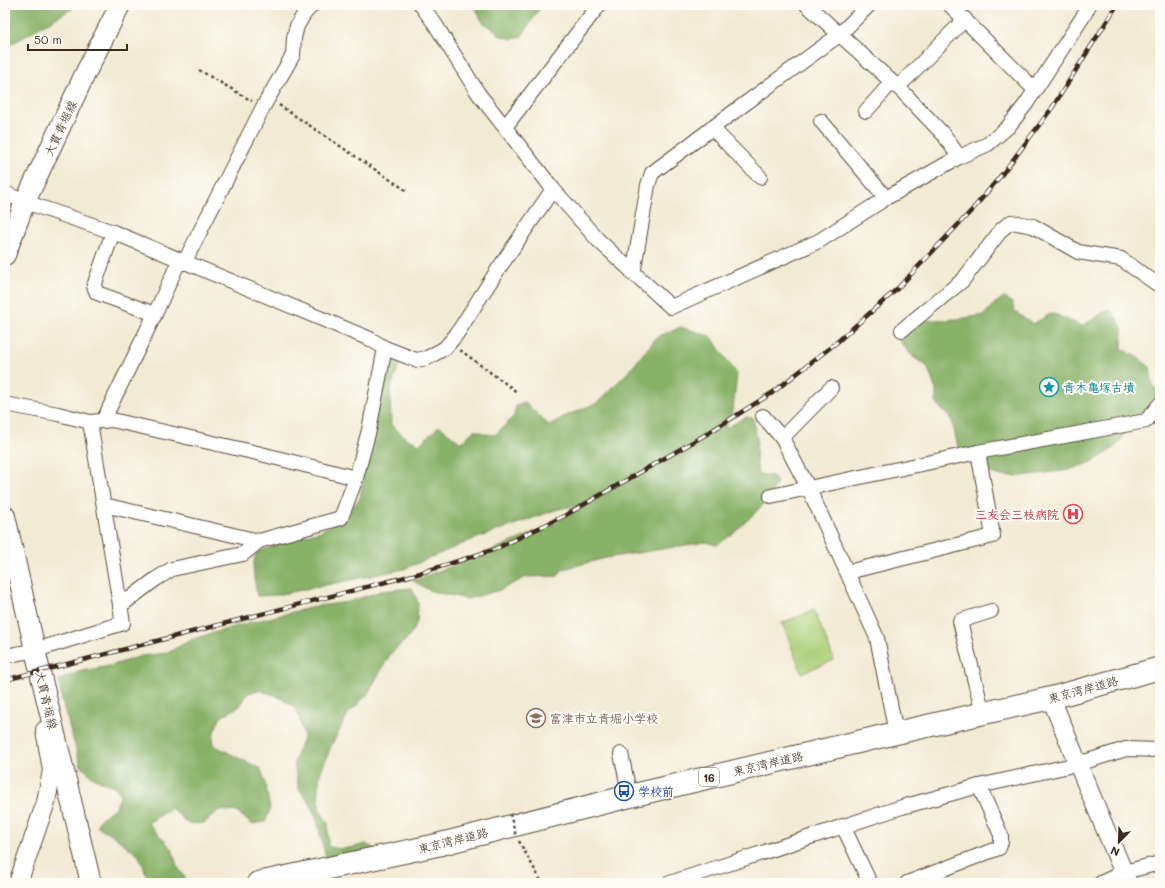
<svg xmlns="http://www.w3.org/2000/svg" width="1165" height="888" font-family="Mali,'Klee One',sans-serif">
  <rect width="100%" height="100%" fill="#fdfcf7"/>
  <filter id="ink" filterUnits="userSpaceOnUse"><feTurbulence type="fractalNoise" baseFrequency=".025" numOctaves="2"/><feDisplacementMap in="SourceGraphic" scale="8" xChannelSelector="R" yChannelSelector="G"/><feConvolveMatrix kernelMatrix="1 2 1 2 8 2 1 2 1" color-interpolation-filters="sRGB"/></filter>
  <filter id="wash" filterUnits="userSpaceOnUse"><feTurbulence type="fractalNoise" baseFrequency=".012" numOctaves="4" result="noise"/><feDisplacementMap in="SourceGraphic" scale="16" xChannelSelector="R" yChannelSelector="G"/><feGaussianBlur stdDeviation="0.9" result="paint"/><feColorMatrix in="noise" values="0 0 0 0 0 0 0 0 0 0 0 0 0 0 0 0 0 1.4 0 .05"/><feComposite in="paint" operator="in"/></filter>
  <g filter="url(#wash)">
    <rect width="100%" height="100%" fill="#f2ead3"/>
    <!-- green -->
    <polygon fill="#acd079" stroke="#747d4c" points="814,610 834,660 802,673 782,623"/>
    <!-- forest -->
    <g fill="#89b269" stroke="#626e44">
      <polygon points="5,5 78,5 5,48"/>
      <path d="M 476,5 L 542,5 L 521,37 L 512,39 L 499,35 C 494,27 490,28 484,23 C 480,19 476,10 476,5 Z"/>
      <polygon points="1004,297 1012,303 1015,312 1033,324 1052,313 1082,326 1106,311 1112,311 1122,327 1122,349 1135,356 1150,367 1152,383 1160,396 1160,421 1133,429 1125,433 1119,443 1107,453 1092,462 1069,470 1022,476 1002,476 979,470 965,459 958,447 951,417 941,409 936,402 936,390 927,366 913,357 901,343 899,330 913,321 959,319 984,315 994,304"/>
      <polygon points="681,327 712,337 721,352 737,374 733,409 725,429 746,417 753,418 757,438 756,457 758,474 773,476 777,482 768,500 734,533 717,545 705,542 606,558 563,569 558,576 526,577 500,590 467,599 431,591 413,581 515,541 556,523 584,504 558,509 469,541 404,569 277,595 257,596 253,568 256,553 292,539 321,531 343,518 360,498 366,456 384,359 395,356 400,362 390,391 391,425 407,439 420,444 439,426 461,443 474,430 486,434 495,435 514,416 516,406 525,403 549,425 565,416 597,403 631,369 657,337"/>
      <path d="M 412,588 L 418,603 L 417,622 L 409,637 L 391,653 L 367,695 L 348,714 L 331,746 L 320,774 L 318,789 L 319,808 L 328,824 L 328,846 C 341,852 353,847 366,844 L 375,849 L 328,865 L 316,817 L 309,802 L 299,789 L 294,763 L 297,753 L 304,736 L 300,719 L 295,707 L 277,696 L 258,690 L 248,693 L 240,706 L 221,717 L 214,731 L 213,745 L 261,769 L 266,786 L 270,810 L 265,822 L 251,824 L 238,812 L 219,810 L 204,823 L 189,824 L 171,808 L 148,823 L 172,849 L 177,866 L 185,878 L 190,883 L 160,883 L 149,880 L 139,856 L 110,833 L 103,830 L 97,825 L 101,818 L 116,807 L 121,794 L 115,787 L 95,779 L 81,766 L 62,701 L 59,680 L 81,671 L 110,666 L 141,656 L 167,653 L 193,639 L 248,623 L 318,606 L 348,602 L 381,591 Z"/>
    </g>
  </g>
  <g filter="url(#ink)">
    <g fill="none" stroke-linecap="round" stroke-linejoin="round">
      <defs>
        <g id="minor">
          <polyline points="421,5 435,24 478,93 553,189 598,240 671,307 819,241 886,198 959,157 988,144 1008,127 1026,104 1084,15 1089,5"/>
          <polyline points="807,5 902,91 944,135 959,157"/>
          <polyline points="950,5 1035,90"/>
          <polyline points="898,87 965,19"/>
          <polyline points="866,111 892,82"/>
          <polyline points="821,121 886,198"/>
          <polyline points="505,127 599,5"/>
          <polyline points="712,128 760,177"/>
          <polyline points="5,193 25,202 113,232 370,339 385,348 416,360 427,358 445,348 456,335 497,271 553,189"/>
          <polyline points="113,232 94,286 97,293 155,314"/>
          <polyline points="184,263 263,107 293,55 294,38 297,26 304,14 312,5"/>
          <polyline points="633,274 648,185 652,173 735,111 839,35 869,5"/>
          <polyline points="902,330 963,280 1002,229 1011,222 1033,226 1078,252 1121,259 1160,286"/>
          <polyline points="5,404 58,414 90,422 112,420 257,453 356,478"/>
          <polyline points="763,416 782,438 809,489 877,638 896,733"/>
          <polyline points="103,421 155,314 179,261"/>
          <polyline points="782,438 831,388"/>
          <polyline points="771,496 978,452 1146,421 1160,404"/>
          <polyline points="104,505 259,541 341,518 356,478 369,430 385,348"/>
          <polyline points="848,572 993,536 978,452"/>
          <polyline points="120,606 156,579 172,569 243,554 259,541"/>
          <polyline points="5,656 36,650 123,623 90,422"/>
          <polyline points="983,714 960,621 991,611"/>
          <polyline points="621,754 630,796"/>
          <polyline points="843,826 870,883"/>
          <polyline points="670,883 902,807 979,786 1078,764 1126,749 1160,750"/>
          <polyline points="907,883 999,848 1001,842 1001,835 979,786"/>
          <polyline points="1101,883 1124,872 1160,863"/>
        </g>
        <g id="tertiary">
          <polyline points="1051,698 1078,764 1128,883"/>
          <polyline points="18,883 46,802 52,770 45,730"/>
        </g>
        <g id="secondary">
          <polyline points="5,255 25,202 85,74 120,5"/>
          <polyline points="5,516 40,672 91,883"/>
        </g>
        <polyline id="trunk" points="258,883 437,845 630,796 896,733 1051,698 1160,668"/>
      </defs>
      <!-- minor casing -->
      <use href="#minor" stroke="#564739" stroke-width="16"/>
      <!-- tertiary casing -->
      <use href="#tertiary" stroke="#564739" stroke-width="20"/>
      <!-- secondary casing -->
      <use href="#secondary" stroke="#564739" stroke-width="22"/>
      <!-- trunk casing -->
      <use href="#trunk" stroke="#564739" stroke-width="24"/>
      <!-- path -->
      <g stroke="#564739" stroke-width="2.5" stroke-dasharray="3 3" stroke-linecap="butt">
        <polyline points="199,70 252,101"/>
        <polyline points="279,105 407,191"/>
        <polyline points="460,350 517,392"/>
        <polyline points="519,841 542,883"/>
      </g>
      <!-- minor -->
      <use href="#minor" stroke="#fff" stroke-width="14"/>
      <!-- tertiary -->
      <use href="#tertiary" stroke="#fff" stroke-width="18"/>
      <!-- secondary -->
      <use href="#secondary" stroke="#fff" stroke-width="20"/>
      <!-- trunk -->
      <use href="#trunk" stroke="#fff" stroke-width="22"/>
      <defs>
        <polyline id="rail" points="5,680 417,574 493,550 564,516 705,435 772,393 836,343 897,289 973,209 1003,173 1052,108 1117,5"/>
      </defs>
      <!-- rail casing -->
      <use href="#rail" stroke="#3b2a1e" stroke-width="4.5"/>
      <!-- rail -->
      <use href="#rail" stroke="#fdfcf7" stroke-width="3" stroke-dasharray="9" stroke-linecap="butt"/>
      <!-- path-bridge -->
      <polyline stroke="#564739" stroke-width="2.5" stroke-dasharray="3 3" stroke-linecap="butt" points="510,814 516,836"/>
    </g>
  </g>
  <!-- icons -->
  <defs>
    <symbol id="sight-ring" viewBox="-11 -11 22 22"><circle r="9.5" fill="#fdfcf7" stroke="#0f9aa8" stroke-width="1.5"/><path d="M0-6L1.8-2.2L6-1.7L2.9 1.2L3.7 5.4L0 3.3L-3.7 5.4L-2.9 1.2L-6-1.7L-1.8-2.2Z" fill="#0f9aa8"/></symbol>
    <symbol id="hospital-ring" viewBox="-11 -11 22 22"><circle r="9.5" fill="#fdfcf7" stroke="#e0444e" stroke-width="1.5"/><path d="M-5-5h3v3.5h4V-5h3V5h-3V1.5h-4V5h-3Z" fill="#e0444e"/></symbol>
    <symbol id="school-ring" viewBox="-11 -11 22 22"><circle r="9.5" fill="#fdfcf7" stroke="#8d6e63" stroke-width="1.5"/><path d="M0-5L7-2L0 1L-7-2ZM-4 1L0 2.5L4 1V4Q0 6-4 4Z" fill="#8d6e63"/></symbol>
    <symbol id="bus-ring" viewBox="-11 -11 22 22"><circle r="9.5" fill="#fdfcf7" stroke="#1a4fb4" stroke-width="1.5"/><path d="M-5-6H5V4H4V6H2V4H-2V6H-4V4H-5ZM-3.5-4V0h7V-4ZM-3.5 1.2v1.5H-2V1.2ZM2 1.2v1.5H3.5V1.2Z" fill="#1a4fb4"/></symbol>
  </defs>
  <g fill-rule="evenodd">
    <use href="#sight-ring" x="1038" y="376" width="22" height="22"/>
    <use href="#hospital-ring" x="1062" y="503" width="22" height="22"/>
    <use href="#school-ring" x="525" y="707" width="22" height="22"/>
    <use href="#bus-ring" x="613" y="780" width="22" height="22"/>
  </g>
  <g text-anchor="middle" dominant-baseline="central" stroke-width="4" stroke-linejoin="round" paint-order="stroke">
    <!-- shield labels -->
    <rect fill="#fdfcf7" stroke="#75695f" stroke-width="1" x="699" y="768" width="20" height="18" rx="3"/>
    <g font-size="11" font-weight="bold" fill="#3b2a1e">
      <text x="709" y="777">16</text>
    </g>
    <!-- street labels -->
    <g font-size="12" fill="#3b2a1e" stroke="#fdfcf7">
      <text transform="translate(60 128) rotate(-65)">大貫青堀線</text>
      <text transform="translate(1083 689) rotate(-15)">東京湾岸道路</text>
      <text transform="translate(47 700) rotate(77)">大貫青堀線</text>
      <text transform="translate(768 763) rotate(-13)">東京湾岸道路</text>
      <text transform="translate(453 840) rotate(-14)">東京湾岸道路</text>
    </g>
    <!-- culture labels -->
    <g font-size="12" font-weight="bold" fill="#0d838f" stroke="#fdfcf7" text-anchor="start">
      <text x="1063" y="387">青木亀塚古墳</text>
    </g>
    <!-- health labels -->
    <g font-size="12" font-weight="bold" fill="#be3a42" stroke="#fdfcf7" text-anchor="end">
      <text x="1059" y="514">三友会三枝病院</text>
    </g>
    <!-- education labels -->
    <g font-size="12" font-weight="bold" fill="#785e54" stroke="#fdfcf7" text-anchor="start">
      <text x="550" y="718">富津市立青堀小学校</text>
    </g>
    <!-- transit labels -->
    <g font-size="12" font-weight="bold" fill="#164399" stroke="#fdfcf7" text-anchor="start">
      <text x="638" y="791">学校前</text>
    </g>
  </g>
  <!-- margin -->
  <rect width="1165" height="888" fill="none" stroke="#fdfcf7" stroke-width="20"/>
  <!-- north arrow -->
  <g transform="translate(1119 842) rotate(203)" stroke="#fdfcf7" stroke-width="3" paint-order="stroke">
  <path d="M0-3L7 15L0 10L-7 15Z" fill="#3b2a1e"/>
  <text y="-6" font-size="11" font-weight="bold" text-anchor="middle" fill="#3b2a1e">N</text>
  </g>
  <!-- scale -->
  <path d="M28 44v6h99v-6" fill="none" stroke="#3b2a1e" stroke-width="2"/>
  <text x="34" y="44" font-size="12" fill="#3b2a1e" stroke="#fdfcf7" stroke-width="3" paint-order="stroke">50 m</text>
</svg>
